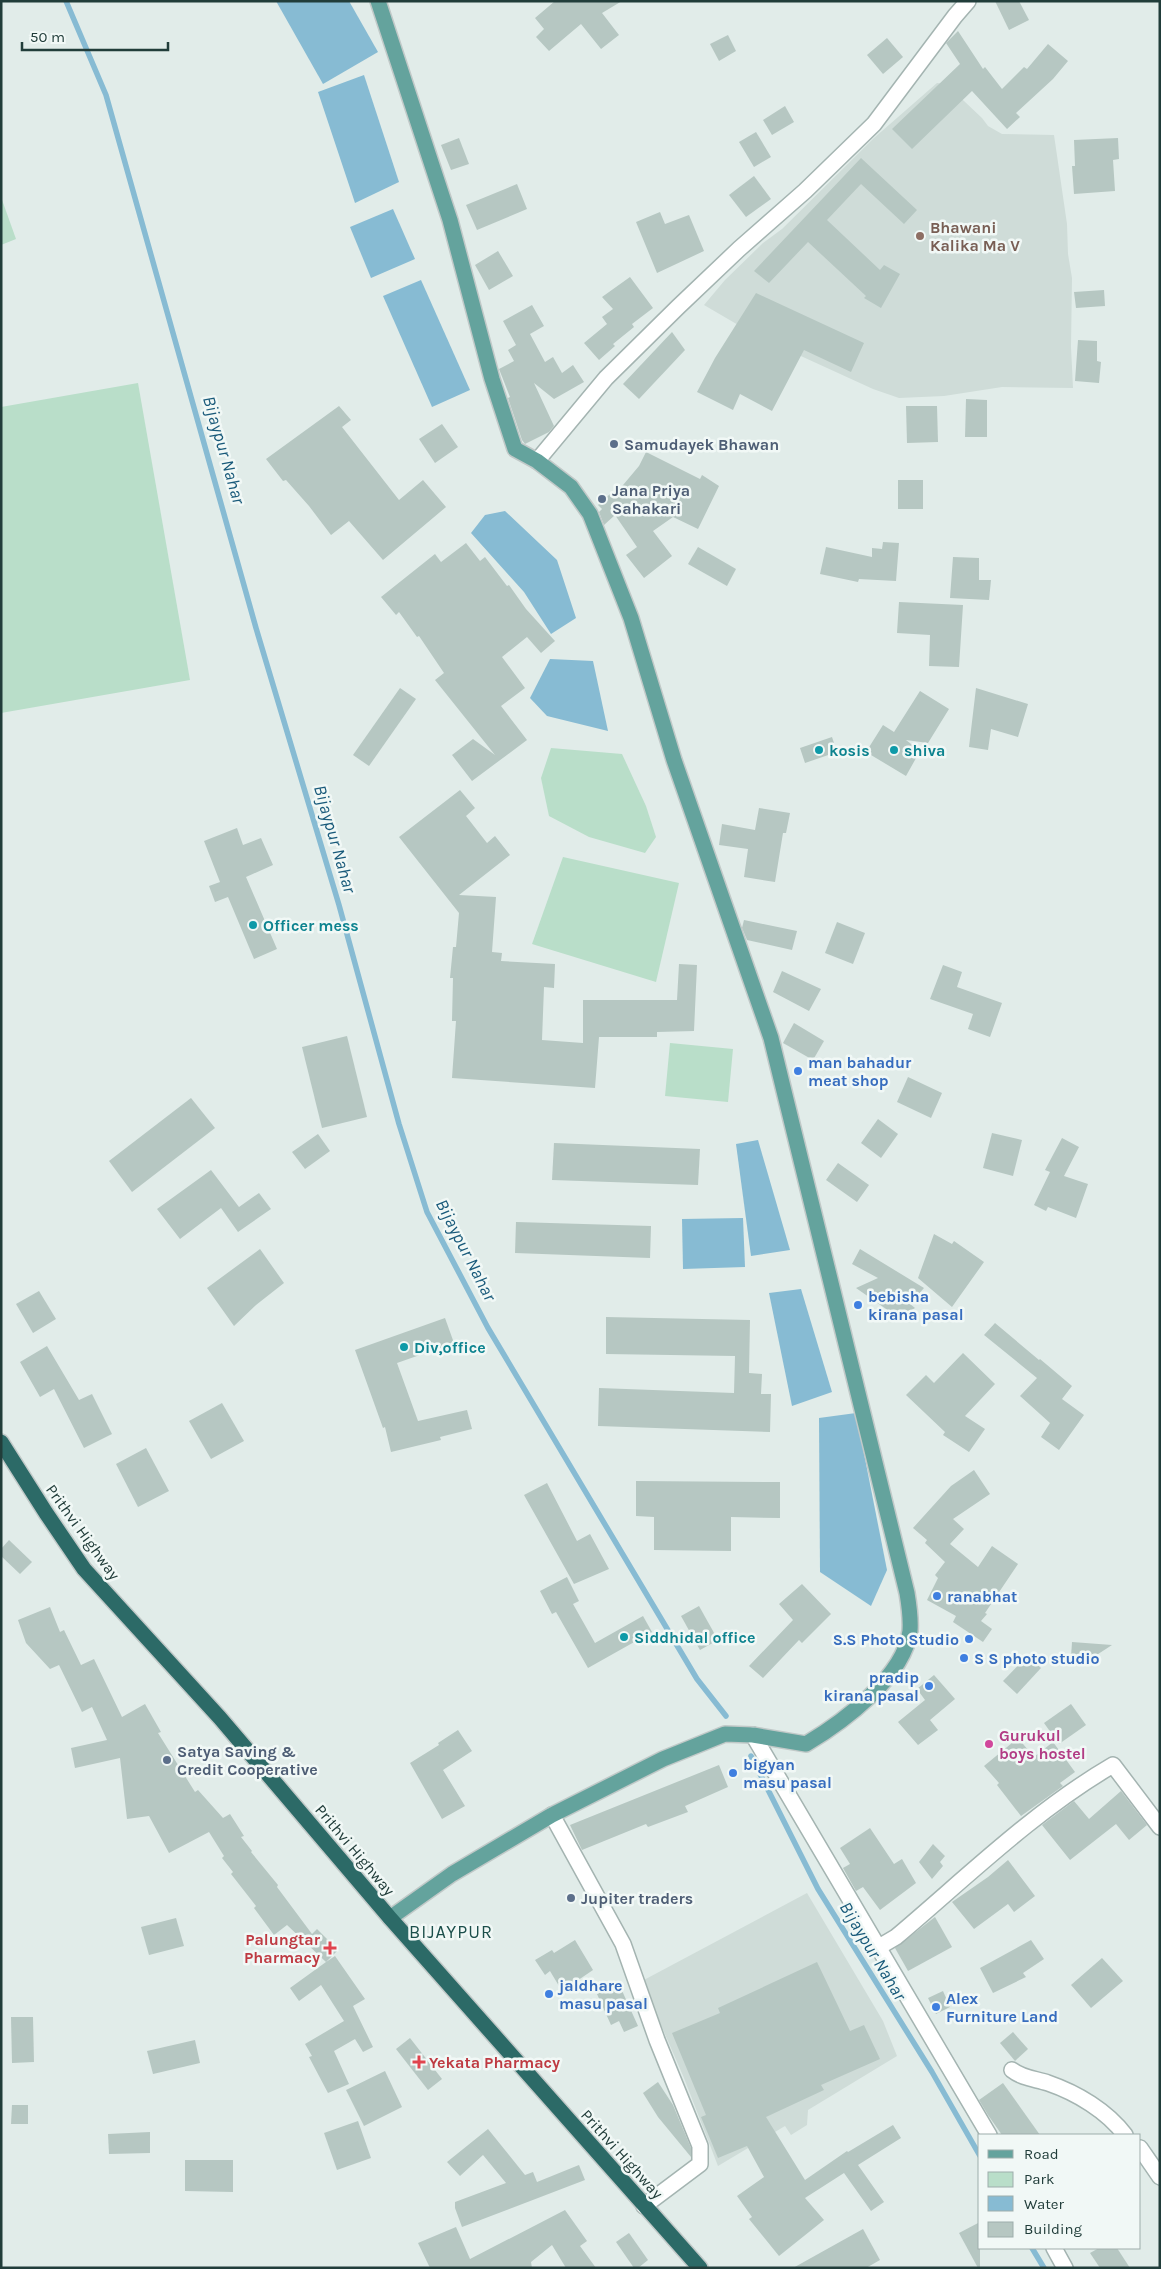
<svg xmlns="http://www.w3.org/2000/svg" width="1161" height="2269" font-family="Karla,sans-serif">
  <rect width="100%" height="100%" fill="#e1ece9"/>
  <!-- built -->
  <g fill="#cfdcd8">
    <polygon points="937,83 946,84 982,118 988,126 1002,134 1054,135 1067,224 1068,254 1072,278 1071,347 1073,388 1002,387 944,396 899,398 873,389 757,336 704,305 725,280 763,243 782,229 874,138"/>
    <polygon points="807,1893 883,2021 897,2056 808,2110 807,2125 791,2135 785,2126 718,2166 684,2078 642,1981"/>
  </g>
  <!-- green -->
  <g fill="#b9dec9">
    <polygon points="1,197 16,239 1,245"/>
    <polygon points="138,383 190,680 1,713 1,407"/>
    <polygon points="551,748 622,754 646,806 656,837 645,853 589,837 549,816 541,778"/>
    <polygon points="563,857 679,883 656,982 532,944"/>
    <polygon points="670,1043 733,1049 728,1102 665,1096"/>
  </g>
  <!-- water -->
  <g fill="#87bbd3">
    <polygon points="276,1 349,1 378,52 323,84"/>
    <polygon points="364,75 399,182 355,203 318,92"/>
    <polygon points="393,209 415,259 371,278 350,227"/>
    <polygon points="421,280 470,390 432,407 383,296"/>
    <polygon points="505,511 557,560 576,618 551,634 524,592 471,533 485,515"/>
    <polygon points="550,659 593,661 608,731 547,716 530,698"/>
    <polygon points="758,1140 790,1250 751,1256 736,1144"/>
    <polygon points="743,1218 745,1267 683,1269 682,1219"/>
    <polygon points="801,1289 832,1392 792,1406 769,1293"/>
    <polygon points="856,1413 887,1570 871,1606 820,1572 819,1418"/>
  </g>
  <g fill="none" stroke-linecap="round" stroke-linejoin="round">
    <!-- stream -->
    <g stroke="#87bbd3" stroke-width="5.5">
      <polyline points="66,1 106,95 256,628 339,905 399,1124 427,1212 488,1328 697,1679 726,1716"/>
      <polyline points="751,1756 818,1889 932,2072 980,2156"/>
      <polyline points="1032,2248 1044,2268"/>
    </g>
  </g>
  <!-- building -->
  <g fill="#b6c7c2">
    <polygon points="555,1 622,1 602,13 619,35 601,49 581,24 549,51 536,37 544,29 535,18"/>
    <polygon points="995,1 1019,1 1029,20 1009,30"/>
    <polygon points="958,31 983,69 985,67 1002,89 1024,67 1027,69 1048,44 1068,61 1053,79 1016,113 1020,117 1007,129 972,91 912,149 892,129 960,64 946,43"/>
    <polygon points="728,35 736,51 719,61 710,44"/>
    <polygon points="887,38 903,57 883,74 867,55"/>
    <polygon points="785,106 794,122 772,135 763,120"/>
    <polygon points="756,132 771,157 754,167 739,142"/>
    <polygon points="459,138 469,164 451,170 441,145"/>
    <polygon points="1118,138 1119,159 1113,160 1115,191 1074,194 1072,166 1075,166 1074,140"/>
    <polygon points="861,158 917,210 904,224 861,184 827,220 880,270 884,265 900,274 881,308 864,298 866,296 808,242 769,283 754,271"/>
    <polygon points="754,176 771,199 746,217 729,195"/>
    <polygon points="517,184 527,209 477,230 466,205"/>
    <polygon points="660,212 665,224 689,215 704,251 657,273 636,222"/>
    <polygon points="498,251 513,276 489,290 475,265"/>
    <polygon points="630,277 653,308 632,324 634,327 613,344 615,346 599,360 584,343 607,324 602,317 613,309 602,297"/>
    <polygon points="1104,290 1105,306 1076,308 1074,292"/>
    <polygon points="756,293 864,343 851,372 804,350 772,411 740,394 733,410 697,392 715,358"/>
    <polygon points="532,305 544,326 530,334 545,362 553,357 562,373 573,365 584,382 554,399 534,383 554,426 549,432 525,444 522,440 508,398 510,397 499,369 514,361 508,350 516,345 503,321"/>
    <polygon points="672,332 685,350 639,399 623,384"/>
    <polygon points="1078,340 1097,341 1097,361 1101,362 1099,383 1075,381"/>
    <polygon points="966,399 987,400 987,437 965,437"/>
    <polygon points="339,406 351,420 342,427 399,500 423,480 446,507 383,560 349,521 331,535 309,506 286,480 283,481 266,459"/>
    <polygon points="906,406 937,406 938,442 907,443"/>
    <polygon points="442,424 458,447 435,463 419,439"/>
    <polygon points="646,452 700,479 702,475 719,486 698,529 673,517 653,531 672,556 644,578 626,555 637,547 615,515 604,525 599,512 602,509 598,505 610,494 613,497 639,466"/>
    <rect x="898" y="480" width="25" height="29"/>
    <polygon points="883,542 899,543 896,581 859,579 858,582 820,574 826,547 872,557 872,548 882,549"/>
    <polygon points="466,543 480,561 485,557 507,586 509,585 526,609 555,641 541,653 527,637 502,657 525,688 501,706 527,740 472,781 452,755 473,739 495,755 435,680 444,673 419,636 417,637 399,612 396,615 381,597 435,554 441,562"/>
    <polygon points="698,547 736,569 727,586 688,564"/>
    <polygon points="953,557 979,558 979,580 991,580 989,600 950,598"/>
    <polygon points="899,602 963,605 959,667 929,666 930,635 897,633"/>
    <polygon points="400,688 416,699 369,766 353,755"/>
    <polygon points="976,688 1028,704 1018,737 991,729 988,750 969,747"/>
    <polygon points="920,691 949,709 928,743 906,740 920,751 906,776 866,752 883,725 894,732"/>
    <polygon points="832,737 837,752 805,763 800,748"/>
    <polygon points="460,790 475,808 466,816 487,843 495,836 510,855 459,895 496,897 492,952 502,953 501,961 555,964 554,988 544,987 542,1040 583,1043 583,1000 677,1000 679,964 697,965 694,1031 657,1032 657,1037 599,1037 595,1088 452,1078 456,1021 452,1021 453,978 450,978 453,947 456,947 459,913 399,837"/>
    <polygon points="759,808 790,813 786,833 783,833 775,882 744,877 748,849 719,845 722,824 755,830"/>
    <polygon points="237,828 243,845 261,838 273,865 246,877 277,949 254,959 228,897 215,902 209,886 220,882 204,841"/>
    <polygon points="744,920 797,931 792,950 747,940 742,928"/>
    <polygon points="837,922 865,933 853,964 825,953"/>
    <polygon points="943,965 962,972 957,987 1002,1003 990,1037 968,1029 973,1014 930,999"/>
    <polygon points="782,971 821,989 809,1011 773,992"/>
    <polygon points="794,1023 824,1041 813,1060 783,1043"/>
    <polygon points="347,1036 367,1117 322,1128 302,1047"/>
    <polygon points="908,1077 942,1093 931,1118 897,1102"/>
    <polygon points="191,1098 215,1128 132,1192 109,1161"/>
    <polygon points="878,1119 898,1134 881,1158 861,1143"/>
    <polygon points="992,1133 1022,1140 1013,1176 983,1168"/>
    <polygon points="318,1134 330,1151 305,1169 292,1152"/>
    <polygon points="1062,1138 1079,1147 1064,1176 1088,1184 1076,1218 1048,1207 1046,1211 1034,1205 1050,1172 1045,1170"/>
    <polygon points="554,1143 700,1149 698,1185 552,1180"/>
    <polygon points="838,1163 869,1185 857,1202 826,1180"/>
    <polygon points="211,1170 239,1207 259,1193 271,1209 238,1232 221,1208 180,1239 157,1209"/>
    <polygon points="516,1222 651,1226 650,1258 515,1253"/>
    <polygon points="934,1234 952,1244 954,1241 984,1262 952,1307 918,1278"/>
    <polygon points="260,1249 284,1283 256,1305 234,1326 207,1288"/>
    <polygon points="860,1249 924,1288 910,1304 915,1308 899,1318 856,1288 878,1278 852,1264"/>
    <polygon points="39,1291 56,1319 33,1333 16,1304"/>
    <polygon points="606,1317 750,1320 749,1373 762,1374 761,1394 771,1394 770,1432 598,1426 599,1388 734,1393 735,1356 606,1354"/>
    <polygon points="445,1318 454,1343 397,1363 418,1421 467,1410 472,1429 440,1437 441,1440 391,1452 385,1427 383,1428 355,1350"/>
    <polygon points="995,1323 1039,1360 1040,1359 1072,1386 1062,1399 1084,1415 1059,1450 1041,1437 1050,1423 1020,1396 1037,1378 984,1335"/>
    <polygon points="47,1346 79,1400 92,1394 112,1434 84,1448 54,1389 40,1397 20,1362"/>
    <polygon points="963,1353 995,1384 965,1416 985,1429 969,1452 943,1435 945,1432 906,1395 926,1375 934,1383"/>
    <polygon points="222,1403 244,1441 211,1459 189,1421"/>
    <polygon points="146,1448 169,1491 138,1507 116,1464"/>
    <polygon points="974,1470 990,1494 953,1519 964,1529 950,1544 978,1567 992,1546 1018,1564 985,1613 987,1614 981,1621 992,1629 983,1642 953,1622 956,1616 927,1600 938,1578 935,1575 945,1562 925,1543 927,1540 913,1528 951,1486"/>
    <polygon points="636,1481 780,1482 780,1518 731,1517 731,1551 654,1550 654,1517 636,1516"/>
    <polygon points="547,1483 577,1541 590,1534 609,1569 574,1584 524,1495"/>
    <polygon points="9,1540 32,1562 20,1574 1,1556 1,1549"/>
    <polygon points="567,1577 579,1601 573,1604 595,1643 643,1616 652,1632 588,1668 556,1612 552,1614 540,1591"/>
    <polygon points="802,1584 831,1614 802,1643 799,1640 763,1678 749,1666 793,1620 779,1604"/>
    <polygon points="699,1606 718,1640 700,1650 681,1616"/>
    <polygon points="50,1607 60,1632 64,1630 81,1665 94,1659 122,1717 145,1704 161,1732 158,1733 195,1792 198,1790 223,1818 230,1814 244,1836 241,1837 252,1851 251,1852 278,1885 277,1887 312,1934 317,1929 338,1950 326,1962 335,1956 365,1999 353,2006 373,2047 363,2052 355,2039 334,2051 349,2084 328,2093 309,2057 312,2056 305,2044 344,2021 321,1985 299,2001 290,1988 326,1962 287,1925 274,1935 254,1908 256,1906 231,1874 233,1872 222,1858 224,1856 209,1832 169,1853 149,1816 127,1819 120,1758 75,1768 71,1748 107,1740 92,1707 82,1712 59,1665 50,1669 26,1643 18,1620"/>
    <polygon points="1072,1642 1112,1645 1092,1658 1071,1657"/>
    <polygon points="1027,1656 1041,1668 1017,1694 1003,1681"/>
    <polygon points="934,1675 955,1699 930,1720 938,1730 918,1745 898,1722 925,1700 917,1689"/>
    <polygon points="1071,1704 1086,1725 1059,1744 1044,1723"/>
    <polygon points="458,1730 472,1751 443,1770 465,1806 442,1819 410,1763 439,1745 438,1743"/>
    <polygon points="1018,1738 1034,1757 1053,1742 1075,1772 1060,1783 1063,1786 1021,1816 997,1785 999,1783 984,1766"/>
    <polygon points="719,1765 728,1787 685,1806 688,1812 648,1827 646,1824 582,1850 570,1825"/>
    <polygon points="1121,1791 1147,1825 1129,1840 1116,1824 1070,1860 1042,1825 1074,1801 1089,1819"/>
    <polygon points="870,1828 894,1864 902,1859 916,1883 880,1910 863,1887 856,1891 843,1868 850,1864 840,1848"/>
    <polygon points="933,1844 945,1856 940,1862 943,1866 932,1879 919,1862"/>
    <polygon points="1008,1860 1035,1896 1014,1912 1008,1904 974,1929 952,1902 988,1877"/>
    <polygon points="935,1917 952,1947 908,1971 895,1948"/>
    <polygon points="176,1918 184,1946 149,1955 141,1927"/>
    <polygon points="575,1940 593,1970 562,1991 550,1971 545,1975 535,1960 552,1950 554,1953"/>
    <polygon points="1031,1940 1044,1959 1023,1973 1026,1977 993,1993 980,1968"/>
    <polygon points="1102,1958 1123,1981 1091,2008 1071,1985"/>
    <polygon points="817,1962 850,2031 864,2025 880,2059 821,2085 824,2090 766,2117 805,2180 847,2151 848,2152 893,2125 901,2138 858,2165 884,2202 871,2211 844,2173 805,2198 824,2220 779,2256 749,2219 752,2217 737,2196 764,2177 747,2146 718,2158 701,2117 706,2115 672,2033 720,2013 718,2008"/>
    <polygon points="619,1984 638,2026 624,2032 619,2021 611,2025 597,1994"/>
    <polygon points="943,1991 950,2007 936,2014 928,1998"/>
    <polygon points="11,2017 33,2017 34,2062 12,2063"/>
    <polygon points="1013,2032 1028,2049 1015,2061 1000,2043"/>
    <polygon points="410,2038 442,2079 428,2090 396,2049"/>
    <polygon points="195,2040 200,2063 153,2074 147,2051"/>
    <polygon points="385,2071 402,2107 364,2126 346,2090"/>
    <polygon points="658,2082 673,2105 691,2148 691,2157 658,2117 643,2093"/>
    <polygon points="1003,2083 1040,2135 1002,2135 988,2115 979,2100"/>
    <polygon points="12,2105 28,2105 28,2124 11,2124"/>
    <polygon points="358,2121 371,2158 337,2170 324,2133"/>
    <polygon points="488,2129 525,2175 533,2172 537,2182 579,2165 585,2180 462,2227 455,2208 455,2202 506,2183 483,2155 460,2176 447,2162"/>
    <polygon points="150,2132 150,2153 109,2154 108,2134"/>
    <polygon points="185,2160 233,2160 233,2192 185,2191"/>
    <polygon points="565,2210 587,2241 580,2246 596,2268 566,2268 552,2245 531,2262 532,2268 430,2268 418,2243 456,2227 470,2259"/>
    <polygon points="980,2222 980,2268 978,2268 959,2233"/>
    <polygon points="863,2229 880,2260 866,2268 793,2268"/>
    <polygon points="629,2233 648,2260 638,2268 634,2268 616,2242"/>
    <polygon points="1099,2248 1117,2248 1130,2268 1100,2268 1090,2253"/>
  </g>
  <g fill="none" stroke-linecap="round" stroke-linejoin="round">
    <defs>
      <g id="minor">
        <polyline points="537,461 606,378 678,307 739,249 805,191 874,124 955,16 968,1"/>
        <polyline points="753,1735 989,2135"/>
        <polyline points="552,1815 623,1944 657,2040 700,2146 700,2164 644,2206"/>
        <path d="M 879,1947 L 896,1937 C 966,1878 1034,1811 1113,1765 L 1160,1827"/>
        <path d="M 1012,2070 C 1022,2078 1036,2079 1048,2083 C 1077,2093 1107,2111 1125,2135"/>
        <polyline points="1140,2148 1160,2177"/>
        <polyline points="1054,2248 1065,2268"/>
      </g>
      <path id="major" d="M 378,1 L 450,220 L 492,379 L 515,449 L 537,461 L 571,487 L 590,514 L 631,618 L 674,760 L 771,1038 L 907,1593 C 909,1605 911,1618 910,1631 C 904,1677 843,1722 806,1744 L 753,1735 L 725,1734 L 663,1759 L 552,1815 L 452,1874 L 390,1918"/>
      <polyline id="highway" points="1,1442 46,1513 84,1569 220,1718 390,1918 700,2268"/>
    </defs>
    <!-- minor casing -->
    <use href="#minor" stroke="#a4b4b1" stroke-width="18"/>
    <!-- major casing -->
    <use href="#major" stroke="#c1c9c8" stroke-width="18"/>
    <!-- highway casing -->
    <use href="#highway" stroke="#c1c9c8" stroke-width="18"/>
    <!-- minor -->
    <use href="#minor" stroke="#fff" stroke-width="15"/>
    <!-- major -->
    <use href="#major" stroke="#64a39d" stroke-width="15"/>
    <!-- highway -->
    <use href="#highway" stroke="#2c6a67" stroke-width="15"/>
  </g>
  <!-- markers -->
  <circle fill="#8d6e63" stroke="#f1f8f6" stroke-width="2" cx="920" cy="236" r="5"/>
  <g fill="#5c6f8a" stroke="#f1f8f6" stroke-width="2">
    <circle cx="614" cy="444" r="5"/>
    <circle cx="602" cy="499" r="5"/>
    <circle cx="167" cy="1760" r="5"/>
    <circle cx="571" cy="1898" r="5"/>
  </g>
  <g fill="#0f9aa8" stroke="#f1f8f6" stroke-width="2">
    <circle cx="819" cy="750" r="5"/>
    <circle cx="894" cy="750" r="5"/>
    <circle cx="253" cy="925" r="5"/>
    <circle cx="404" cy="1347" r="5"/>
    <circle cx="624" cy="1637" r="5"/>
  </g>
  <g fill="#3f7fe0" stroke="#f1f8f6" stroke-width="2">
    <circle cx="798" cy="1071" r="5"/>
    <circle cx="858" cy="1305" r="5"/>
    <circle cx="937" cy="1596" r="5"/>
    <circle cx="969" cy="1639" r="5"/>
    <circle cx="964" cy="1658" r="5"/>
    <circle cx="929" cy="1686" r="5"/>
    <circle cx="733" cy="1773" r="5"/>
    <circle cx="549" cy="1994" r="5"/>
    <circle cx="936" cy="2007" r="5"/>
  </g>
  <circle fill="#d1479c" stroke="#f1f8f6" stroke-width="2" cx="989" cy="1744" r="5"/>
  <g fill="#e0444e" stroke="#f1f8f6" stroke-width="2">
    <path d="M327.5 1940.5h5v5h5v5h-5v5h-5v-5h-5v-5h5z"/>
    <path d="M416.5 2054.5h5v5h5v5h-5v5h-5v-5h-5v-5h5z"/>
  </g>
  <g text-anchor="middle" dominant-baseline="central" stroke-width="5" stroke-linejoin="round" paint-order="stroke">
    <!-- education labels -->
    <g font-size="16" font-weight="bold" fill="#785e54" stroke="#f1f8f6" text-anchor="start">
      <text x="930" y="227">Bhawani<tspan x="930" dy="18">Kalika Ma V</tspan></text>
    </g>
    <!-- service labels -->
    <g font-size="16" font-weight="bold" fill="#4e5e75" stroke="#f1f8f6" text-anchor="start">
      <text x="624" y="444">Samudayek Bhawan</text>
      <text x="612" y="490">Jana Priya<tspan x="612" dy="18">Sahakari</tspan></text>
      <text x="177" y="1751">Satya Saving &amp;<tspan x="177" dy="18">Credit Cooperative</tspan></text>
      <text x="581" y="1898">Jupiter traders</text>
    </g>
    <!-- culture labels -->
    <g font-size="16" font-weight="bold" fill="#0d838f" stroke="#f1f8f6" text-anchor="start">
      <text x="829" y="750">kosis</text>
      <text x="904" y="750">shiva</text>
      <text x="263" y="925">Officer mess</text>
      <text x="414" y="1347">Div,office</text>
      <text x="634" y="1637">Siddhidal office</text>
    </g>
    <!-- shop labels -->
    <g font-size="16" font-weight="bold" fill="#366cbe" stroke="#f1f8f6" text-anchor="start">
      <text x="808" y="1062">man bahadur<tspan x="808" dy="18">meat shop</tspan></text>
      <text x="868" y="1296">bebisha<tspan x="868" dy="18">kirana pasal</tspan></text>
      <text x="947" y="1596">ranabhat</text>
      <text x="959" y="1639" text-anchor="end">S.S Photo Studio</text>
      <text x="974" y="1658">S S photo studio</text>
      <text x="919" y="1677" text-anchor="end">pradip<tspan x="919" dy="18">kirana pasal</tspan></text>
      <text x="743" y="1764">bigyan<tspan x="743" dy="18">masu pasal</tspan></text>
      <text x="559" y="1985">jaldhare<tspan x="559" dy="18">masu pasal</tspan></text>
      <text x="946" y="1998">Alex<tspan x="946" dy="18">Furniture Land</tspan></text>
    </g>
    <!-- street labels -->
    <g font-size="16" fill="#213d3a" stroke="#f1f8f6">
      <text transform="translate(83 1532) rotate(54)">Prithvi Highway</text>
      <text transform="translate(355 1850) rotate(50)">Prithvi Highway</text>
      <text transform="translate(622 2154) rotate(48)">Prithvi Highway</text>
    </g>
    <!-- hotel labels -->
    <g font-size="16" font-weight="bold" fill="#b23c85" stroke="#f1f8f6" text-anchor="start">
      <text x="999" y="1735">Gurukul<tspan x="999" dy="18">boys hostel</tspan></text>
    </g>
    <!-- health labels -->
    <g font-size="16" font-weight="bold" fill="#be3a42" stroke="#f1f8f6" text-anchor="end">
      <text x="320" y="1939">Palungtar<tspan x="320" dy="18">Pharmacy</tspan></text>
      <text x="429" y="2062" text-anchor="start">Yekata Pharmacy</text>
    </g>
    <!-- water labels -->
    <g font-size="18" font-style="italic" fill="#195a7a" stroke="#f1f8f6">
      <text transform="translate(224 450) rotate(74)">Bijaypur Nahar</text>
      <text transform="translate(335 839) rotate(74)">Bijaypur Nahar</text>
      <text transform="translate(466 1250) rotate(63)">Bijaypur Nahar</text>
      <text transform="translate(873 1951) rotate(59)">Bijaypur Nahar</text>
    </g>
    <!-- neighbourhood labels -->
    <g font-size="18" letter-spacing="1" fill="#1c4f4b" stroke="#f1f8f6">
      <text x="451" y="1932">BIJAYPUR</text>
    </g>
  </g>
  <!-- border -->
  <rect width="1161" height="2269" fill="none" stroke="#213d3a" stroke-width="5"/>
  <!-- legend -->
  <rect x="978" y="2134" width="162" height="115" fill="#f1f8f6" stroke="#9eadab"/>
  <rect x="988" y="2150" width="25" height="8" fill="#64a39d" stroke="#9eadab"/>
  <text x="1024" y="2159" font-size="15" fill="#213d3a">Road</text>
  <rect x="988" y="2172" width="25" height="15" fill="#b9dec9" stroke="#9eadab"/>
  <text x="1024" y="2184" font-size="15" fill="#213d3a">Park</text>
  <rect x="988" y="2196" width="25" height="15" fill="#87bbd3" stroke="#9eadab"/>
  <text x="1024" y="2209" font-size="15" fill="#213d3a">Water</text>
  <rect x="988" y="2222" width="25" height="15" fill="#b6c7c2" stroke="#9eadab"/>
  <text x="1024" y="2234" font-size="15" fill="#213d3a">Building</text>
  <!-- scale -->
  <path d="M22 42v8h146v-8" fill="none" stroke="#213d3a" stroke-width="2.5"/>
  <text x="30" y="42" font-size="15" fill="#213d3a" stroke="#f1f8f6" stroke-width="4" paint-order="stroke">50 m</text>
</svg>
